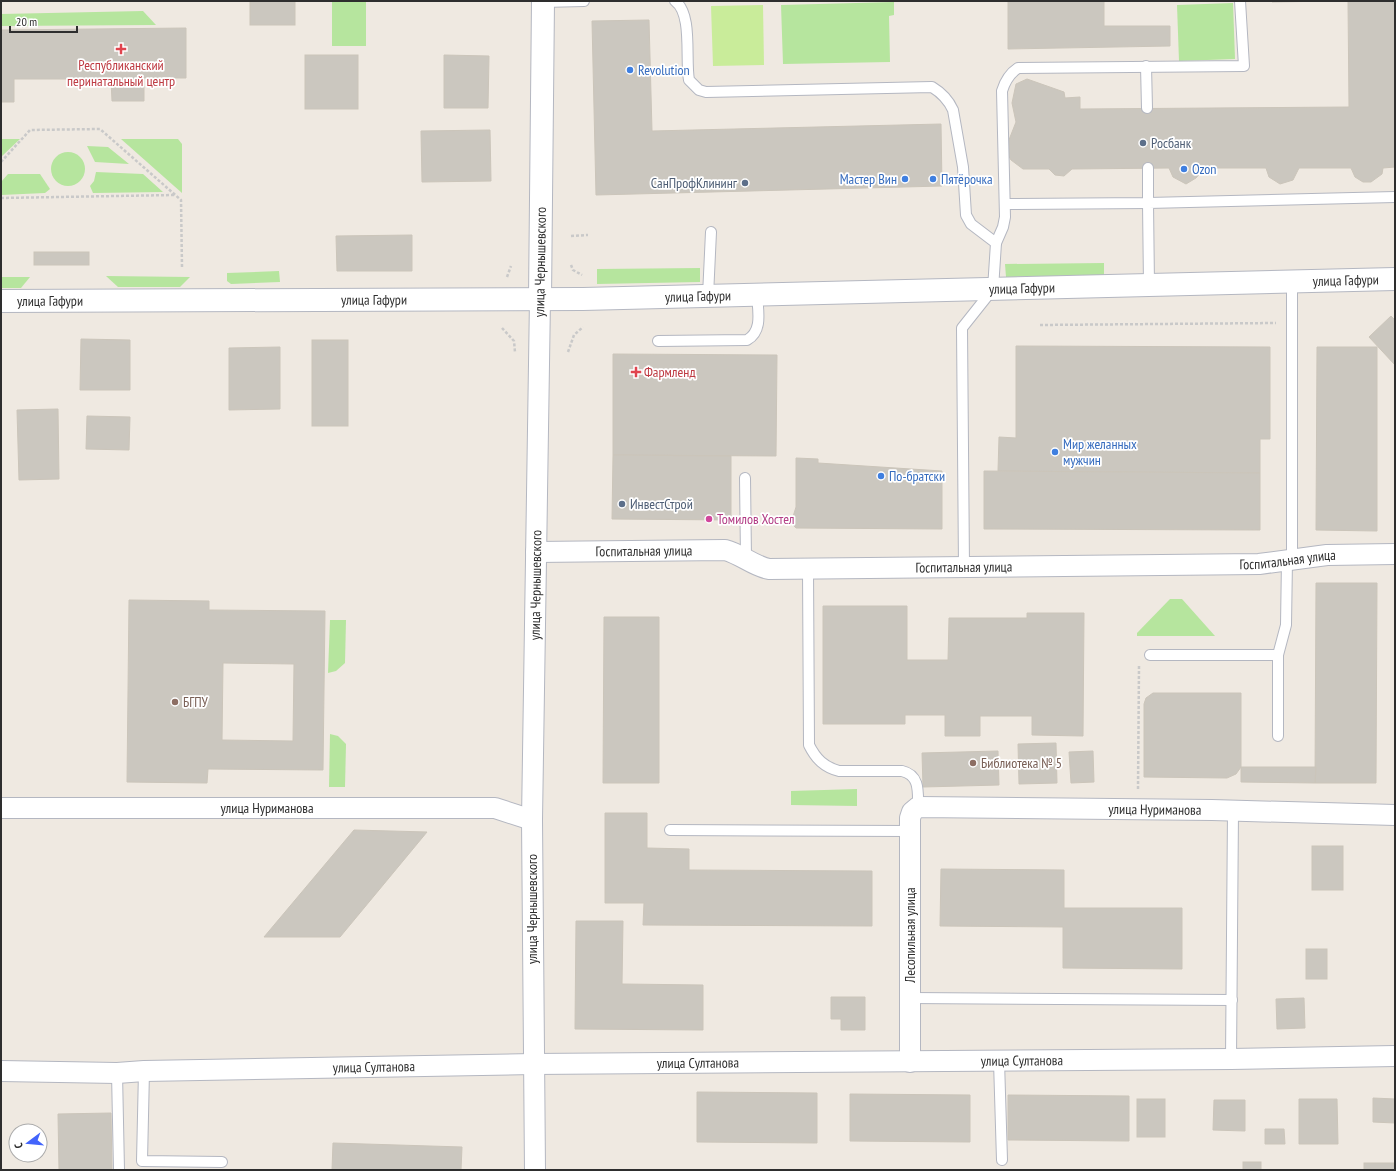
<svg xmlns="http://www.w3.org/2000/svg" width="1396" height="1171" font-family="'PT Sans Narrow',sans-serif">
  <rect width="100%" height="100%" fill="#efe9e1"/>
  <!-- green -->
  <g fill="#b6e59e">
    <polygon points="332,1 472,1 366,1 366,46 332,46"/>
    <polygon points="894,2 894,15 889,16 890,62 783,64 781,5"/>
    <polygon points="1233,3 1235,59 1179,61 1177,5"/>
    <polygon points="143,11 156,25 1,26 1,14"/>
    <polygon points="1,139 20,139 1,157"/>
    <polygon points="121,139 178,139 182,144 182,193"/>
    <polygon points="87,146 108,147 129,164 95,162"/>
    <circle cx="68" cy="169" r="17"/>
    <polygon points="96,172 143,174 163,192 93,193 90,186 94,181"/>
    <polygon points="8,174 40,174 50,189 45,193 1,195 1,182"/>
    <polygon points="1104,263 1104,275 1006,277 1005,264"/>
    <polygon points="700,268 700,282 597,284 597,269"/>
    <polygon points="279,271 280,282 231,284 227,281 227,273"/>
    <polygon points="106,276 190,277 180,287 118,287"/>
    <polygon points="1,277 30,277 21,288 1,288"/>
    <polygon points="1170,599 1182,599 1215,636 1137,636 1137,633"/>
    <polygon points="330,620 346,620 345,663 336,671 328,673"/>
    <polygon points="330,734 338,736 346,744 345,787 329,787"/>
    <polygon points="857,789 857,806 791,805 791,791"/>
  </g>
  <!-- pitch -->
  <polygon fill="#c9ec9a" points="763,5 764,65 713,66 711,6"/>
  <!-- building -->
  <g fill="#cbc7bf" stroke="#cbc5ba" fill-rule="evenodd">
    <rect x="250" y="1" width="45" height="24"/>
    <polygon points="1008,1 1104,1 1104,26 1170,26 1170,46 1008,49"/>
    <polygon points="1272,1 1332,1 1272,2"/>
    <polygon points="1348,1 1395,1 1395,167 1383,168 1382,174 1371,182 1363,182 1355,177 1351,168 1299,168 1293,180 1280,184 1269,177 1266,168 1205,168 1196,178 1186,184 1173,177 1169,168 1072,169 1064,176 1055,175 1049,169 1023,169 1011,160 1005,150 1016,122 1012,103 1016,84 1027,79 1064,92 1065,98 1080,97 1080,109 1349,107"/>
    <polygon points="649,20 652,131 941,124 942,186 596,195 592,21"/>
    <polygon points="186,28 186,78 144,78 144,101 112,101 111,79 14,79 14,102 1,102 1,30"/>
    <rect x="305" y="55" width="53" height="54"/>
    <polygon points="444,55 489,56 488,108 444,108"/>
    <polygon points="490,130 491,181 422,182 421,131"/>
    <polygon points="412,235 412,271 337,271 336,236"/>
    <rect x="34" y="252" width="55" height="13"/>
    <polygon points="1391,316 1395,320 1395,365 1369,337"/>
    <polygon points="81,339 130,340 130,390 80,390"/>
    <rect x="312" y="340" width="36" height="86"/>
    <polygon points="1016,346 1270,347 1270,439 1260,439 1260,473 998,471 999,437 1016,438"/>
    <polygon points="280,347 280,409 229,410 229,348"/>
    <polygon points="1317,347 1377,347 1377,531 1316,530"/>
    <polygon points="613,354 777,355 776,456 613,455"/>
    <polygon points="58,409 59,479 19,480 17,410"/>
    <polygon points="87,416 130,417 129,450 86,449"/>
    <polygon points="613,455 731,456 731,520 612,519"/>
    <polygon points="796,458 818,459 818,463 942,471 942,529 796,528 791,523 796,507"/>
    <polygon points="984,471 1260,473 1260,530 984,529"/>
    <polygon points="1316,583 1377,583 1376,783 1315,783"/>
    <path d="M 129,600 L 209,601 L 209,610 L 325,611 L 323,770 L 208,769 L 207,783 L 127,782 ZM 223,663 L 294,664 L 293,741 L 222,740 Z"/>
    <polygon points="823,606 907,606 907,660 948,660 949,618 1027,618 1027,613 1084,613 1083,736 1032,735 1032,716 980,716 980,736 945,736 945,715 905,715 905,724 823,724"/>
    <polygon points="604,617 659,617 659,783 603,783"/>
    <polygon points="1153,693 1241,693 1241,767 1236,774 1227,778 1144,777 1144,704 1146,698"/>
    <polygon points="1056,743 1057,783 1019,784 1018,744"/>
    <polygon points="998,751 999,785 923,787 922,753"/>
    <polygon points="1093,751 1094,782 1071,783 1069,752"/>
    <polygon points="1241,767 1316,767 1315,783 1241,782"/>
    <polygon points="605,813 647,813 647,848 689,849 689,870 872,871 872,926 643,925 644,903 605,903"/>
    <polygon points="354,830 427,832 340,937 264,937"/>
    <rect x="1312" y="846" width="31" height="44"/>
    <polygon points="941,869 1064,870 1064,908 1182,908 1182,969 1063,968 1063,927 940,926"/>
    <polygon points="576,921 623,921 622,984 703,985 703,1030 575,1029"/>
    <rect x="1306" y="949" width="21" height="30"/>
    <polygon points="831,997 865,997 865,1030 841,1030 841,1019 831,1019"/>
    <polygon points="1304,998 1305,1028 1277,1029 1276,999"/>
    <polygon points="697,1092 817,1093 817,1143 697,1142"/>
    <polygon points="850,1094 970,1095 970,1142 850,1141"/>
    <polygon points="1008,1095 1129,1096 1129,1141 1008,1140"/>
    <polygon points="1373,1098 1395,1099 1395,1123 1373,1122"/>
    <rect x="1137" y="1099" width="28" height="38"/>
    <polygon points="1299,1099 1337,1099 1338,1144 1299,1144"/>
    <polygon points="1214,1100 1245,1100 1245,1131 1213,1130"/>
    <polygon points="111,1113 112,1170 59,1170 58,1114"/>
    <polygon points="1265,1129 1284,1129 1285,1144 1265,1144"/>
    <polygon points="333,1143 462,1147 461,1170 332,1170"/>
    <rect x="1243" y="1162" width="18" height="8"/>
    <rect x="1364" y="1163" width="31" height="7"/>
  </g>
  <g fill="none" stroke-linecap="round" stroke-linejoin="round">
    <defs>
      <g id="service">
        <path d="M 675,1 C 693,14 685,59 689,80 L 699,90 L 706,92 L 932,87 C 942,93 948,99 953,110 L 963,167 L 966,215 L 971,224 L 996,243 L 993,289 L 962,328 L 964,567"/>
        <polyline points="543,2 584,1"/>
        <polyline points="1146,66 1147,108"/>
        <polyline points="1005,204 1148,203 1148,168"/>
        <path d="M 996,243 L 1003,227 L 1005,217 L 1002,91 C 1005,81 1009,74 1018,68 L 1244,66 L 1240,1"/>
        <polyline points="1149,285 1148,203 1395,197"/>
        <polyline points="708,296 711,232"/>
        <path d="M 658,341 L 747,340 C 763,331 758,311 757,295"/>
        <polyline points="745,478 746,558"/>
        <polyline points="1292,560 1292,282"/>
        <path d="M 808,569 L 809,745 C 816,759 824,767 839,771 L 902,771 C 920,775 918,792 918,807"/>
        <polyline points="1150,655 1278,655 1278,736"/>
        <polyline points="1278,655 1286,625 1287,560"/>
        <polyline points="670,830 910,831"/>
        <polyline points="910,998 1232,1000"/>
        <polyline points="1231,1059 1233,811"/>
        <polyline points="999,1061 1002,1160"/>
        <polyline points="144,1071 142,1161 222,1162"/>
        <polyline points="117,1073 119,1170"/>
      </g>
      <g id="minor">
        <path id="s1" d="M 536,552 L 725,550 C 741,554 753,566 769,569 L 1259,564 L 1327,555 L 1395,554"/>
        <path id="s2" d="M 1,808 L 495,808 L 532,820"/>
        <path id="s3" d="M 910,1062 L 910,818 L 912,812 L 918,807 L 1212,810 L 1395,815"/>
        <path id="s4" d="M 1,1071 L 117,1073 L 144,1071 L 533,1064 L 1231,1059 L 1395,1056"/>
        <path id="s5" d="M 535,1170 L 532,820 L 540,299"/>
      </g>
      <g id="tertiary">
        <polyline points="540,299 543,1"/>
        <path id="s6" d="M 1,301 L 583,299 L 1395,279"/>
      </g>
    </defs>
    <!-- service casing -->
    <use href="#service" stroke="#b4b7c1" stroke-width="12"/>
    <!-- minor casing -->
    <use href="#minor" stroke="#b4b7c1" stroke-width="22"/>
    <!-- tertiary casing -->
    <use href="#tertiary" stroke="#b4b7c1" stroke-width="24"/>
    <!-- path -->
    <g stroke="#c9c9c9" stroke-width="2.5" stroke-dasharray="3 2" stroke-linecap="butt">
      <polyline points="1,162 30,130 100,129 181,200 182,267"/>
      <polyline points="1,198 174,195"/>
      <polyline points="571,236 588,235"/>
      <polyline points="571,265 573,270 582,275"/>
      <polyline points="507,277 511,266"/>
      <polyline points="1040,325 1276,323"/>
      <polyline points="502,328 514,341 515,352"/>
      <polyline points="568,352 574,335 583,327"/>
      <polyline points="1138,789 1139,666"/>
    </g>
    <!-- service -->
    <use href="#service" stroke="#fff" stroke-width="10"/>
    <!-- minor -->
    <use href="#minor" stroke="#fff" stroke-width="20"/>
    <!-- tertiary -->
    <use href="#tertiary" stroke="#fff" stroke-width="22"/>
  </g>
  <!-- markers -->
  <g fill="#e0444e" stroke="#fff" stroke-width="1.5">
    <path d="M119 43h4v4h4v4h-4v4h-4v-4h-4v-4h4z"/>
    <path d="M634 366h4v4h4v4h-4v4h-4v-4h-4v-4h4z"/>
  </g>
  <g fill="#3f7fe0" stroke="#fff" stroke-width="1.5">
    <circle cx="630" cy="70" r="4"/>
    <circle cx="1184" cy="169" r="4"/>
    <circle cx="905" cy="179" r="4"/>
    <circle cx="933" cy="179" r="4"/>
    <circle cx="1055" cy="452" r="4"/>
    <circle cx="881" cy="476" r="4"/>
  </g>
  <g fill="#5c6f8a" stroke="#fff" stroke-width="1.5">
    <circle cx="1143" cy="143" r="4"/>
    <circle cx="745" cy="183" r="4"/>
    <circle cx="622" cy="504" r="4"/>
  </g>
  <circle fill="#d1479c" stroke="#fff" stroke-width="1.5" cx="709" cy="519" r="4"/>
  <g fill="#8d6e63" stroke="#fff" stroke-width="1.5">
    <circle cx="175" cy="702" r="4"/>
    <circle cx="973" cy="763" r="4"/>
  </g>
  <g text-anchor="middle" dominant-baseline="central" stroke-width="3.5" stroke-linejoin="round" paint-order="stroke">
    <!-- health labels -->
    <g font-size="14" fill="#be3a42" stroke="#fff">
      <text x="121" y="65">Республиканский<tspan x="121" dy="16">перинатальный центр</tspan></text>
      <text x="644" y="372" text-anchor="start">Фармленд</text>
    </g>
    <!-- shop labels -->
    <g font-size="14" fill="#366cbe" stroke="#fff" text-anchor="start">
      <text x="638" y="70">Revolution</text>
      <text x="1192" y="169">Ozon</text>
      <text x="897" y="179" text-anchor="end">Мастер Вин</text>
      <text x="941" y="179">Пятёрочка</text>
      <text x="1063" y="444">Мир желанных<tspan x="1063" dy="16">мужчин</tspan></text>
      <text x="889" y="476">По-братски</text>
    </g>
    <!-- service labels -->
    <g font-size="14" fill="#4e5e75" stroke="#fff" text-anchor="start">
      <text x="1151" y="143">Росбанк</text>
      <text x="737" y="183" text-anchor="end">СанПрофКлининг</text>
      <text x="630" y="504">ИнвестСтрой</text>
    </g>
    <!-- street labels -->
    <g font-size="14" fill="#2e2e2e" stroke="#fff">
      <text transform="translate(540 262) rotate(-89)">улица Чернышевского</text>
      <text stroke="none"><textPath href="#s6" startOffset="1345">улица Гафури</textPath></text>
      <text stroke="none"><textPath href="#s6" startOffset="1021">улица Гафури</textPath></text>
      <text stroke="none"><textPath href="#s6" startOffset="697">улица Гафури</textPath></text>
      <text stroke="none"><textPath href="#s6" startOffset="373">улица Гафури</textPath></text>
      <text stroke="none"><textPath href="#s6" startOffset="49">улица Гафури</textPath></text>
      <text stroke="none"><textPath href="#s1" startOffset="108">Госпитальная улица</textPath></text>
      <text stroke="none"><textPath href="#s1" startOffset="756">Госпитальная улица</textPath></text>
      <text stroke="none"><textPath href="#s1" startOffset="432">Госпитальная улица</textPath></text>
      <text stroke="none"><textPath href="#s5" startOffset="585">улица Чернышевского</textPath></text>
      <text stroke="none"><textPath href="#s2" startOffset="266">улица Нуриманова</textPath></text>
      <text stroke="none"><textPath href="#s3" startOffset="495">улица Нуриманова</textPath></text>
      <text transform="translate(532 909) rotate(-90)">улица Чернышевского</text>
      <text transform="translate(910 935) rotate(-90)">Лесопильная улица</text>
      <text stroke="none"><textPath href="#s4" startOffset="1021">улица Султанова</textPath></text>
      <text stroke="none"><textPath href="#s4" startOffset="697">улица Султанова</textPath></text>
      <text stroke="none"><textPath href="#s4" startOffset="373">улица Султанова</textPath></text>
    </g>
    <!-- hotel labels -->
    <g font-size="14" fill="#b23c85" stroke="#fff" text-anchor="start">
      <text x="717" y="519">Томилов Хостел</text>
    </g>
    <!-- education labels -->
    <g font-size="14" fill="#785e54" stroke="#fff" text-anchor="start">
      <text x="183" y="702">БГПУ</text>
      <text x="981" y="763">Библиотека № 5</text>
    </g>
  </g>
  <!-- border -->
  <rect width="1396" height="1171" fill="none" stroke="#2e2e2e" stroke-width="4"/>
  <!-- north arrow -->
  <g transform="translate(28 1143) rotate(254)"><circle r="19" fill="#ffffff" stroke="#ababab"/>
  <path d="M0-3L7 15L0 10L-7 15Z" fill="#4264fb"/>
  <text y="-6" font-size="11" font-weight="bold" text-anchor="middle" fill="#2e2e2e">С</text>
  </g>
  <!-- scale -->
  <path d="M10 26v6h67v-6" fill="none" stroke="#2e2e2e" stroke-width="2"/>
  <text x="16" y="26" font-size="12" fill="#2e2e2e" stroke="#ffffff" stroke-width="3" paint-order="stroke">20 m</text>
</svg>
